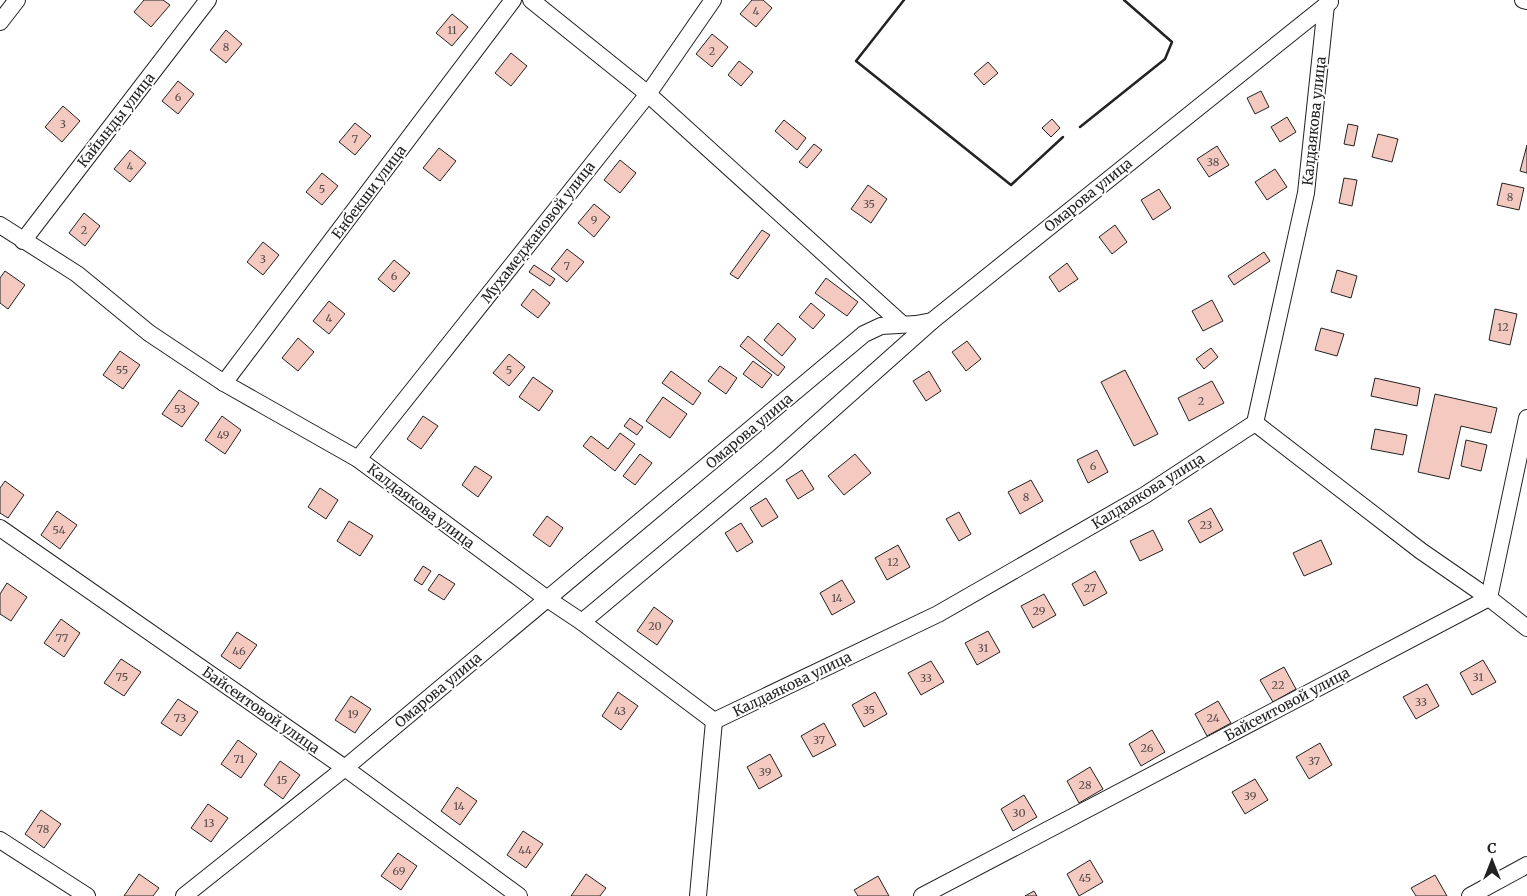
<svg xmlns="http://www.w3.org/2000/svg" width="1527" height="896" font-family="Merriweather,serif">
  <rect width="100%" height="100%" fill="#fff"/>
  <!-- building -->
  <g fill="#f3c9c0" stroke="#222">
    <polygon points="144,0 163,0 170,5 151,27 134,12"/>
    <polygon points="752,0 763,0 772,8 756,27 740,14"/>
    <polygon points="452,14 468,27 452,46 436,33"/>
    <polygon points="226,30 242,44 226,63 210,50"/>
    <polygon points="712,34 728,47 712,67 696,54"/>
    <polygon points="511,53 527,66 511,86 495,73"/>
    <polygon points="739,61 753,72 741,86 728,75"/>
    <polygon points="988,62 998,73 984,85 974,74"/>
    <polygon points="178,81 194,94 178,114 162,101"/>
    <polygon points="1261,91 1269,107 1255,114 1247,98"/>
    <polygon points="63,106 80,121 62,142 45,127"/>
    <polygon points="1287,117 1296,132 1280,142 1271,127"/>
    <polygon points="1052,119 1060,128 1051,137 1042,128"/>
    <polygon points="784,120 806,138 797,150 775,131"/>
    <polygon points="355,123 371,136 355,155 339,142"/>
    <polygon points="1348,124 1358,126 1354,146 1344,144"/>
    <polygon points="1378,134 1398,139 1392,162 1372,157"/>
    <polygon points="814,144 822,150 807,168 799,162"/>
    <polygon points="1527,145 1527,173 1520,171"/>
    <polygon points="1217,146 1229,165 1209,177 1197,159"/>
    <polygon points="439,148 456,161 440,181 423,168"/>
    <polygon points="130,150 146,163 130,182 114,169"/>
    <polygon points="620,160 636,173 620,193 604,180"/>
    <polygon points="1275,169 1287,187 1267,200 1255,182"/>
    <polygon points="322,173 338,186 322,205 306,192"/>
    <polygon points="1344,178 1357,180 1352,206 1339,203"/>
    <polygon points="1502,183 1524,188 1519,210 1497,205"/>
    <polygon points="868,185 887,199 871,223 851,209"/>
    <polygon points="1159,189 1171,208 1153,220 1141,200"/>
    <polygon points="594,204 610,217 594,237 578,223"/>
    <polygon points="84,213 100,226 85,246 69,233"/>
    <polygon points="1115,225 1127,242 1112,254 1099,237"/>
    <polygon points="762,230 770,235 738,279 730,274"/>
    <polygon points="263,242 279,255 263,275 247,262"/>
    <polygon points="567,249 584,262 567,282 551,269"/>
    <polygon points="1264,252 1270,261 1234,285 1228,276"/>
    <polygon points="394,260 410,273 394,292 378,279"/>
    <polygon points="1067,263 1078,279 1059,292 1049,277"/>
    <polygon points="534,265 555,279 550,286 529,272"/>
    <polygon points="1337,270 1357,276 1351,298 1331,292"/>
    <polygon points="5,271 25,285 8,309 0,303 0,278"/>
    <polygon points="826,278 858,302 847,316 815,293"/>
    <polygon points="533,289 550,303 538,318 521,305"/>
    <polygon points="1212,300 1223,321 1203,331 1192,311"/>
    <polygon points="329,301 345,314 329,334 313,321"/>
    <polygon points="811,303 825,315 813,329 799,317"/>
    <polygon points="1495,309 1517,314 1510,345 1489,340"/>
    <polygon points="778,323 796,339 782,356 764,340"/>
    <polygon points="1321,328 1344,334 1337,356 1315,350"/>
    <polygon points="748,336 785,367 778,376 740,346"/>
    <polygon points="298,338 314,352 298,371 282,358"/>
    <polygon points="967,341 981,359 966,371 952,352"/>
    <polygon points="1211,348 1218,357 1204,369 1196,359"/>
    <polygon points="120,351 140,365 123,389 103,375"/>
    <polygon points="509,354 525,367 509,386 493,373"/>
    <polygon points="753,361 772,375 762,388 743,374"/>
    <polygon points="720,366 737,378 726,394 708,381"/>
    <polygon points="1125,370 1158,434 1134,446 1101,382"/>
    <polygon points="671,371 701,393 693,405 662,383"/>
    <polygon points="929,371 941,391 926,401 913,381"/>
    <polygon points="533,377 553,391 539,411 519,397"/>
    <polygon points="1375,378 1420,388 1417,406 1371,396"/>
    <polygon points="1212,381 1224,403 1189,421 1178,398"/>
    <polygon points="179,390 199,403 182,427 162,414"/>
    <polygon points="1435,394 1497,408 1491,433 1461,426 1449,479 1418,472"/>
    <polygon points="663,397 687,414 670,438 646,421"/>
    <polygon points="222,416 241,430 225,454 205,440"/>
    <polygon points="423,416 438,426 421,449 407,439"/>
    <polygon points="630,418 643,427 637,435 624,426"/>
    <polygon points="1375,429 1407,435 1403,455 1371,449"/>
    <polygon points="620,433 635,444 615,471 583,446 591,436 608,449"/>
    <polygon points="1466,440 1487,445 1481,471 1461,466"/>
    <polygon points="1097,450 1108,472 1088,483 1077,460"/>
    <polygon points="640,454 652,463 635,485 623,476"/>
    <polygon points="855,454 871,473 844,495 828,476"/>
    <polygon points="475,466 492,477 478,497 462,485"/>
    <polygon points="802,470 814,489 798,499 786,480"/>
    <polygon points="1031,480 1043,501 1020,514 1008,492"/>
    <polygon points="5,481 24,495 8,518 0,513 0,488"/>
    <polygon points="320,488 338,500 326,519 308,507"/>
    <polygon points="766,498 778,517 762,527 750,508"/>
    <polygon points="1211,508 1223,530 1200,543 1188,521"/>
    <polygon points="57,511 77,525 60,549 41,535"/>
    <polygon points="959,512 971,534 959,541 946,519"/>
    <polygon points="547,516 563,528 550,547 533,535"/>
    <polygon points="349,521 373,536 360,556 337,541"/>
    <polygon points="741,523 753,542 737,552 725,533"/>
    <polygon points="1153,530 1163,550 1140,561 1130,541"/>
    <polygon points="1321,540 1332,564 1304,576 1293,553"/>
    <polygon points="898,545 910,567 887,580 875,558"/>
    <polygon points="423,566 431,571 422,585 414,580"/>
    <polygon points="1095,571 1107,593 1084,606 1072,584"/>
    <polygon points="439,574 455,584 444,600 428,590"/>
    <polygon points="842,580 855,602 832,615 820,593"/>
    <polygon points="7,583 27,597 11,621 0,614 0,594"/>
    <polygon points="1044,594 1056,615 1033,628 1021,606"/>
    <polygon points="654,607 673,621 657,645 637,631"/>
    <polygon points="61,619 80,633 64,657 44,643"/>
    <polygon points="988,631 1000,652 977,665 965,643"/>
    <polygon points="237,632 257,645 240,669 221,656"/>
    <polygon points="121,659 141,672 124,696 104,683"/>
    <polygon points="1483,660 1496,682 1472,695 1460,673"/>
    <polygon points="931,661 944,682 921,695 908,673"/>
    <polygon points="1284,667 1296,689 1273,702 1260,680"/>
    <polygon points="1427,684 1439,706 1416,719 1403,697"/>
    <polygon points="618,692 638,706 621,730 602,716"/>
    <polygon points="875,692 887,714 864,727 852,705"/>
    <polygon points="351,696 371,709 355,733 335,720"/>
    <polygon points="178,699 198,712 181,736 161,723"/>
    <polygon points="1218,701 1231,723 1207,736 1195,714"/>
    <polygon points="824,723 836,745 813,757 801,736"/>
    <polygon points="1152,730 1165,752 1141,766 1129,744"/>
    <polygon points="238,740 257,754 241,778 221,764"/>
    <polygon points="1320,743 1332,765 1309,779 1296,757"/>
    <polygon points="770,754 782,776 759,789 747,767"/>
    <polygon points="280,761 300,775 283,799 264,785"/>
    <polygon points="1090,767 1103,789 1079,803 1067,781"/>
    <polygon points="1255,779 1268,800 1245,814 1232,792"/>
    <polygon points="457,787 477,801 460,825 441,811"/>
    <polygon points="1024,795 1037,817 1013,831 1001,809"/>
    <polygon points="208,804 228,818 211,842 191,828"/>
    <polygon points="41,810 61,824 44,848 25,834"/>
    <polygon points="523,831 543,844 526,868 507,855"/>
    <polygon points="398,853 417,866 401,890 381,876"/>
    <polygon points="1090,860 1103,882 1079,896 1067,874"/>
    <polygon points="139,874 159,888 153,896 124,896"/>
    <polygon points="586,874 606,888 600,896 571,896"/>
    <polygon points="1435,875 1447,896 1416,896 1411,888"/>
    <polygon points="878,876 889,896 858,896 854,890"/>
    <polygon points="1034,891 1037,896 1025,896"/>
  </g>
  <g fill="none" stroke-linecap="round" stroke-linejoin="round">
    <defs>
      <g id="minor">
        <polyline points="531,0 648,94 902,324"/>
        <polyline points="1523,0 1527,1"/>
        <polyline points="0,22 17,0"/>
        <polyline points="0,225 77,274 149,333 224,383 358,459 546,598 582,622 714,721 938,614 1145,495 1255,423 1306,193 1326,5"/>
        <polyline points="23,241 208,0"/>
        <polyline points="224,383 513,0"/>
        <polyline points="1255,423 1421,551 1489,598 1527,628"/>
        <polyline points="358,459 648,94 713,0"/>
        <polyline points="0,528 345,768 519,896"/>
        <polyline points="582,622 777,459 932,321"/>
        <polyline points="0,840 87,896"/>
        <polyline points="184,896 345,768 864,334 881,326 916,324 932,321 1330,2"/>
        <polyline points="698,896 714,721"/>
        <polyline points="922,896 1489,598 1527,418"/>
        <polyline points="1470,896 1527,865"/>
      </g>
    </defs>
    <!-- minor casing -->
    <use href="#minor" stroke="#222" stroke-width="18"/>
    <!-- minor -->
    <use href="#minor" stroke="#fff" stroke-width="16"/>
    <!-- wall -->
    <g stroke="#222" stroke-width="2.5">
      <polyline points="904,0 856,61 1011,185 1063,137"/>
      <polyline points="1080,127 1165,59 1172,42 1124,0"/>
    </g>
  </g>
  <g text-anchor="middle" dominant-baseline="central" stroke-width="4" stroke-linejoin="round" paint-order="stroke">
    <!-- number labels -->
    <g font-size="11" fill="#564c4a">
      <text x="756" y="11">4</text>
      <text x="452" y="30">11</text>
      <text x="226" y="47">8</text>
      <text x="712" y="51">2</text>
      <text x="178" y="97">6</text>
      <text x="63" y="124">3</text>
      <text x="355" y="139">7</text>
      <text x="1213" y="162">38</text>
      <text x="130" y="166">4</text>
      <text x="322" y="189">5</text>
      <text x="1510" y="197">8</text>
      <text x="869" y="204">35</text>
      <text x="594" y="220">9</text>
      <text x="84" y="230">2</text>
      <text x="263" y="259">3</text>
      <text x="567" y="266">7</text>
      <text x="394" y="276">6</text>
      <text x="329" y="318">4</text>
      <text x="1503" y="327">12</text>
      <text x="122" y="370">55</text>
      <text x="509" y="370">5</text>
      <text x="1201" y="401">2</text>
      <text x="180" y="409">53</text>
      <text x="223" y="435">49</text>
      <text x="1093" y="466">6</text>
      <text x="1026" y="497">8</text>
      <text x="1206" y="525">23</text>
      <text x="59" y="530">54</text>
      <text x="893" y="562">12</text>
      <text x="1090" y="588">27</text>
      <text x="837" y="598">14</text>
      <text x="1039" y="611">29</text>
      <text x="655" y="626">20</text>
      <text x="62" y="638">77</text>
      <text x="983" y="648">31</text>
      <text x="239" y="651">46</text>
      <text x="122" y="677">75</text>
      <text x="1478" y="677">31</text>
      <text x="926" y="678">33</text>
      <text x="1278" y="685">22</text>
      <text x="1421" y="702">33</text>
      <text x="869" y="710">35</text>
      <text x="620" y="711">43</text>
      <text x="353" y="714">19</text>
      <text x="180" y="718">73</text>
      <text x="1213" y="718">24</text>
      <text x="819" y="740">37</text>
      <text x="1147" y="748">26</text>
      <text x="239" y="759">71</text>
      <text x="1314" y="761">37</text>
      <text x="765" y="772">39</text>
      <text x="282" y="780">15</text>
      <text x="1085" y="785">28</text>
      <text x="1250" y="796">39</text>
      <text x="459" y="806">14</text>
      <text x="1019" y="813">30</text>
      <text x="209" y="823">13</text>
      <text x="43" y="829">78</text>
      <text x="525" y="850">44</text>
      <text x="399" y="871">69</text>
      <text x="1085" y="878">45</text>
    </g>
    <!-- street labels -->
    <g font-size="14" fill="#222" stroke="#fff">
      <text transform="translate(116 120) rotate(-52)">Кайынды улица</text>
      <text transform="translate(1314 121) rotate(-84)">Калдаякова улица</text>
      <text transform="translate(369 192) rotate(-53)">Енбекши улица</text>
      <text transform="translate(1088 195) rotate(-39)">Омарова улица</text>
      <text transform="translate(538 232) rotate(-52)">Мухамеджановой улица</text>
      <text transform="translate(749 431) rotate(-40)">Омарова улица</text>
      <text transform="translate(1148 491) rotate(-32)">Калдаякова улица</text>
      <text transform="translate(421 506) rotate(37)">Калдаякова улица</text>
      <text transform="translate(792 684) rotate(-26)">Калдаякова улица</text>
      <text transform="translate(438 690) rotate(-40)">Омарова улица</text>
      <text transform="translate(1287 704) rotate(-28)">Байсеитовой улица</text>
      <text transform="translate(261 710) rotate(35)">Байсеитовой улица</text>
    </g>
  </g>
  <!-- north arrow -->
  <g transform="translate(1492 861)" stroke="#ffffff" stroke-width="4" paint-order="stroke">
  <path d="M0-4L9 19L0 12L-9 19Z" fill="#222222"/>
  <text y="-8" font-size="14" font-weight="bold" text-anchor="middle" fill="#222222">С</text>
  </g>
</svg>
